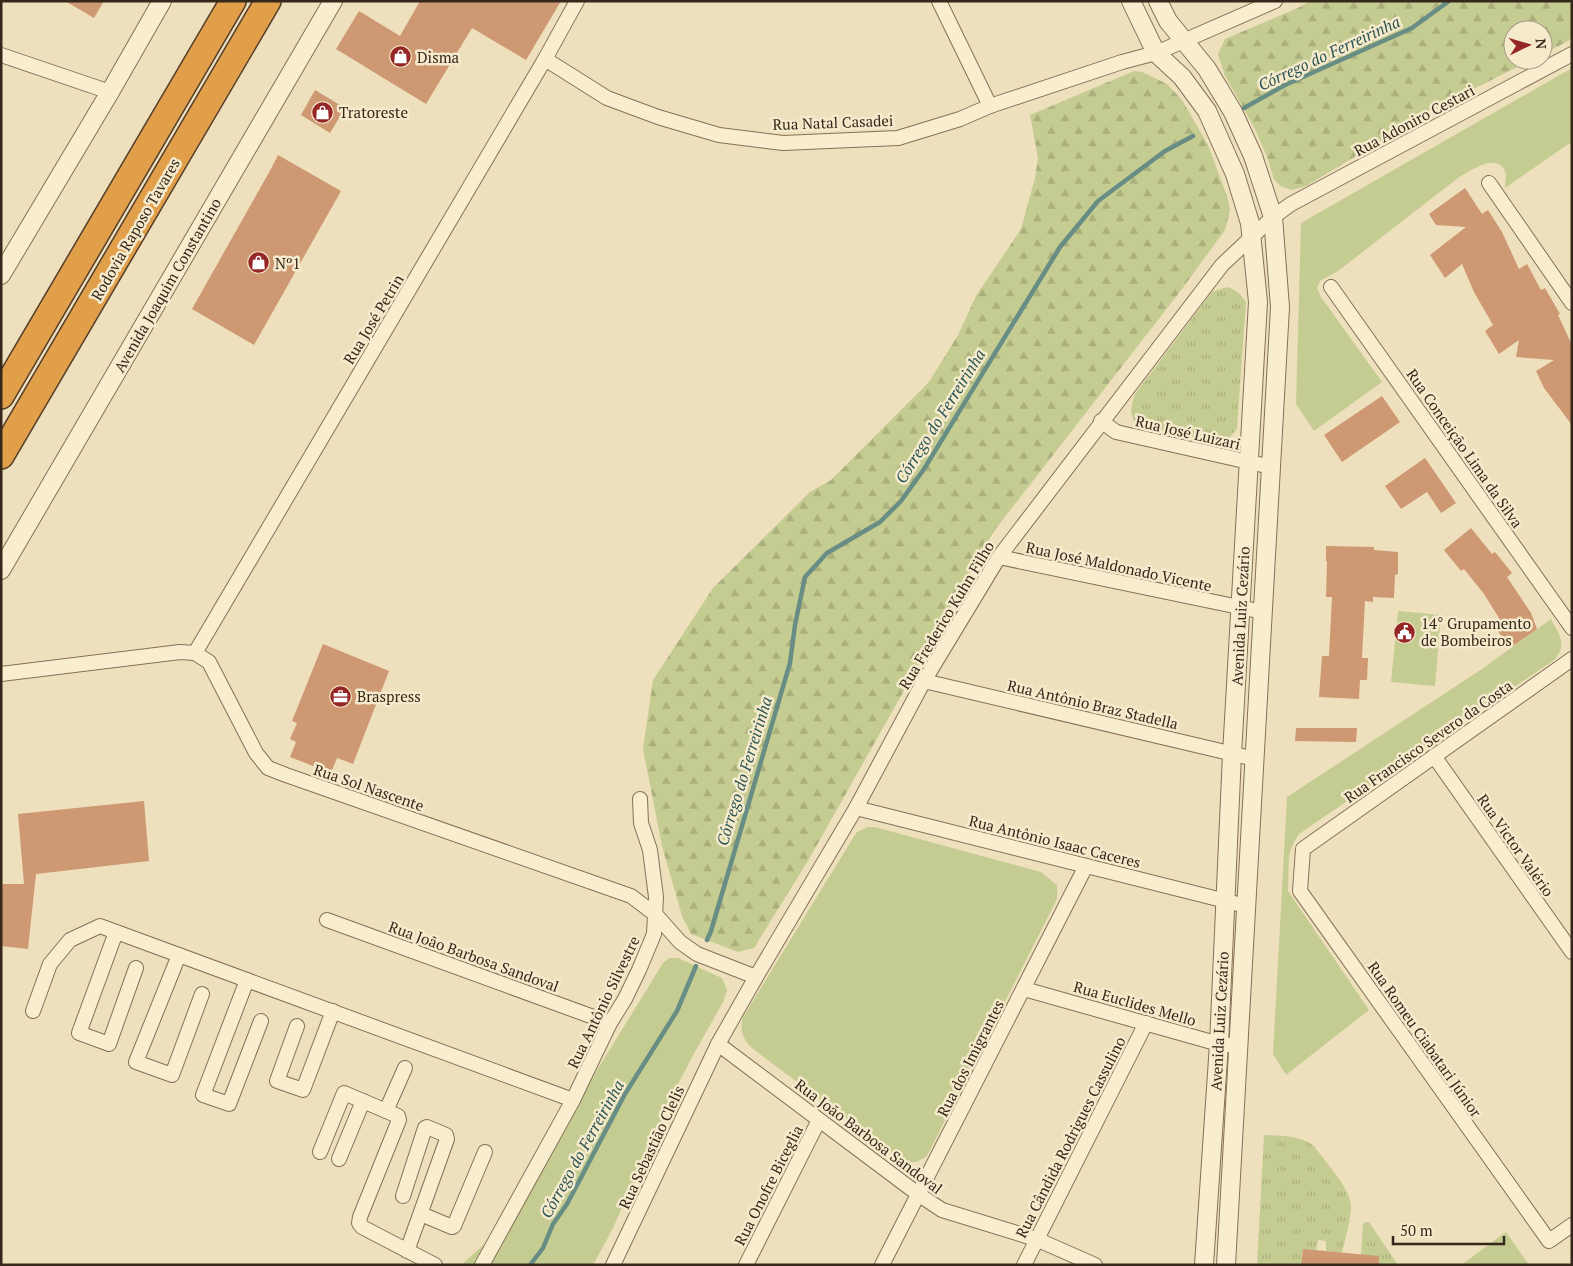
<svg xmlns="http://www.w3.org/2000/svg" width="1573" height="1266" font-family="'PT Serif',serif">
  <defs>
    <pattern id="grass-tufts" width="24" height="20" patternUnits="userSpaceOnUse" patternTransform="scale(1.25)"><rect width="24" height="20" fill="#c5cc91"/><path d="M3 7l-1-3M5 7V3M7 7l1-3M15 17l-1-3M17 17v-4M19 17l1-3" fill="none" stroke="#aaaf7c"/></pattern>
    <pattern id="forest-firs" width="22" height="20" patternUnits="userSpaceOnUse" patternTransform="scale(1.25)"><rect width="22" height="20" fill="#c5cc91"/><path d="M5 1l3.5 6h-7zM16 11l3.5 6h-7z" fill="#aaaf7c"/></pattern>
  </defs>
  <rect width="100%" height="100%" fill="#eee0bd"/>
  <!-- grass -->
  <g fill="url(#grass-tufts)">
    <path d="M 1227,287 C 1237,290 1240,294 1246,302 L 1237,428 C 1229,439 1226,443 1212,442 L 1138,425 C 1128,416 1131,406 1135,394 L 1212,292 Z"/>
    <path d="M 1264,1135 C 1281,1136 1300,1135 1314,1146 C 1325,1162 1350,1187 1351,1206 C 1351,1221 1345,1238 1342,1253 L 1326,1251 L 1326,1241 L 1318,1240 L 1316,1251 L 1303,1250 L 1301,1265 L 1257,1265 Z"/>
    <polygon points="1366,1222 1369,1222 1398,1265 1378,1265 1361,1255 1363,1224"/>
  </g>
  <!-- forest -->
  <g fill="url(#forest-firs)">
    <polygon points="1309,1 1572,1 1572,39 1543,54 1543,30 1513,30 1513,60 1531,60 1438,107 1306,186 1292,190 1280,186 1274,179 1267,157 1255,129 1225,76 1218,54 1225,39 1300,7"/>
    <polygon points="1134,71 1142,72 1167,84 1182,100 1208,145 1228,199 1230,211 1225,230 1182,289 994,531 809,859 754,948 738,952 691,934 682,916 662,846 643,749 653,680 713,588 810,492 831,480 929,382 958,335 976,296 1021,229 1035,178 1038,158 1030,115"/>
  </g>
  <!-- park -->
  <g fill="#c5cc91">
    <path d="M 1572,68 L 1572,144 L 1570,143 L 1505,188 C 1505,183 1507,176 1505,171 C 1497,152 1469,171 1458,178 L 1338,271 L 1320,281 L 1317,288 L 1321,297 L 1382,382 L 1314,431 L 1296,404 L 1301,223 Z"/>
    <polygon points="1398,611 1441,615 1435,686 1391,682"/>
    <path d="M 1551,619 C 1559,634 1568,645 1554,660 L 1299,834 L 1293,844 L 1289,855 L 1288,891 L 1369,1010 L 1286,1075 L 1273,1054 L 1287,797 L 1482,669 Z"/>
    <path d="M 868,827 L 875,827 L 1041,872 L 1057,885 L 1057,899 L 927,1156 C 915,1164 911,1164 898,1158 L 753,1049 C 743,1040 739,1030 743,1017 L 853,838 L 857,832 Z"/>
    <polygon points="669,958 678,958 722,978 727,990 723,1002 691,1059 674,1092 612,1230 593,1265 461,1265 497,1233 663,963"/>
    <polygon points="1506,1232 1529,1265 1461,1265"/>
  </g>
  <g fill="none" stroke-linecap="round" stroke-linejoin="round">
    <!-- stream -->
    <g stroke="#688d84" stroke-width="4.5">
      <polyline points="1244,108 1285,85 1412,28 1449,1"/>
      <polyline points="707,940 711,931 790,663 795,625 805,577 827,553 880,522 901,501 924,469 1060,247 1098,201 1165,151 1193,136"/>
      <polyline points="530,1265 543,1248 553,1224 567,1204 625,1094 677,1011 696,966"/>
    </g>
  </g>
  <!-- building -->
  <g fill="#cd9872">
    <polygon points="65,1 104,1 94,18"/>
    <polygon points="420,1 561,1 526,60 472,28 426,104 336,49 359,11 400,36"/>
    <polygon points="315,90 345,108 330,133 301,115"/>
    <polygon points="278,155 341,191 254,345 192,309 272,167"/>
    <polygon points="1465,188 1482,214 1488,210 1502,232 1519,269 1527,264 1541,290 1545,288 1560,314 1558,315 1572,345 1572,425 1544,388 1536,371 1554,360 1516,357 1519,340 1499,354 1485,331 1493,325 1474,292 1462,264 1445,278 1430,255 1466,227 1436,225 1429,214"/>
    <polygon points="1382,396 1400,422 1342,462 1324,435"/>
    <polygon points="1425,458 1456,503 1441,513 1427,492 1401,509 1385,486"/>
    <polygon points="1471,528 1492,554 1495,552 1512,573 1507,577 1531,613 1537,629 1510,648 1498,631 1504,626 1484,594 1464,569 1461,571 1444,550"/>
    <polygon points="1326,546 1374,547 1374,550 1398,552 1398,574 1395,575 1394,598 1373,597 1373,602 1365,601 1362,658 1368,658 1367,680 1360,680 1359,699 1319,697 1322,656 1329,656 1332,597 1326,597 1327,561 1326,561"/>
    <polygon points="323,644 389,671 353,764 337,758 331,773 290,757 296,742 290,739 297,723 292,721"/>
    <polygon points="1296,728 1357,728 1356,742 1295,741"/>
    <polygon points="144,801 149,861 36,874 28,949 1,946 1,884 24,884 18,814"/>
    <polygon points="1303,1249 1379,1256 1379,1265 1301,1265"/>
  </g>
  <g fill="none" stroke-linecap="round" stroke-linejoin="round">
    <defs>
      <g id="minor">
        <polyline points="939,1 990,106"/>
        <polyline points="1,55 110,92"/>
        <polyline points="545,59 607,98 658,117 719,135 783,143 898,138 960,119 990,106 1122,62 1156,53 1275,1"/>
        <polyline points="1489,183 1572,303"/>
        <polyline points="1331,287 1572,628"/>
        <polyline points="1101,421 1116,432 1271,467"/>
        <polyline points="999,557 1263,612"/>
        <polyline points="195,653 545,59 577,1"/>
        <polyline points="1572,659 1303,849 1300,891 1549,1241 1572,1225"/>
        <polyline points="1,674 180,652 195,653 209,662 256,753 268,768 286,775 631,896 656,915 680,942 697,954 756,977"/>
        <polyline points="924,681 1255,759"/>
        <polyline points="1434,756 1572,952"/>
        <polyline points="856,808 1246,906"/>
        <polyline points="327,920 610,1023"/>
        <polyline points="116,932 79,1033 109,1044 136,968"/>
        <polyline points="179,955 136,1062 172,1075 202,994"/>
        <polyline points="247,980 203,1095 229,1104 261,1021"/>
        <polyline points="1024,989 1219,1044 1238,1046"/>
        <polyline points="33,1011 50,964 70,940 100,926 573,1100"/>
        <polyline points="297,1026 277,1081 303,1090 333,1011"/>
        <polyline points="718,1044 918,1194 942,1210 1036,1239 1095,1265"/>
        <polyline points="386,1111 405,1068"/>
        <polyline points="320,1152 344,1093 398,1116 399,1120 360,1217 359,1223 362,1227 435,1265"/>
        <polyline points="339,1159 363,1101"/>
        <polyline points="403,1196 425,1128 427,1127 446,1135 447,1139 407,1251"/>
        <polyline points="421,1214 452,1227 454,1226 485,1152"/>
        <polyline points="482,1265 573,1100 610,1023 625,999 639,970 654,934 656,897 650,850 641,823 640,799"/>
        <polyline points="613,1265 718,1044 756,977 856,808 924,681 999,557 1222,265 1273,217 1291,204 1572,54"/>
        <polyline points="746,1265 819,1120"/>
        <polyline points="882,1265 1086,866"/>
        <polyline points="1024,1265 1146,1023"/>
      </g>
      <g id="tertiary">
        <polyline points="1131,1 1156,53 1182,77 1207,111 1235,174 1250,223 1258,302 1232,754 1219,1044 1204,1265"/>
        <polyline points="1158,1 1168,21 1207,69 1233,112 1253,156 1273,217 1280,307 1226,1265"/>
        <polyline points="1,275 110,92 162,1"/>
        <polyline points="1,570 333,1"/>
      </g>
      <g id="motorway">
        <polyline points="1,396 233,1"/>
        <polyline points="1,456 268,1"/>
      </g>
    </defs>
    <!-- minor casing -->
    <use href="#minor" stroke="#867056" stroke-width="16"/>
    <!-- tertiary casing -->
    <use href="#tertiary" stroke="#867056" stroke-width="20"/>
    <!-- motorway casing -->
    <use href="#motorway" stroke="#533e2b" stroke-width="28"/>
    <!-- minor -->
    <use href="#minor" stroke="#f9edd0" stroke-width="14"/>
    <!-- tertiary -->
    <use href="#tertiary" stroke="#f9edd0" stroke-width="18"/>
    <!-- motorway -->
    <use href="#motorway" stroke="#e19f4a" stroke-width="25"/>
  </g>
  <!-- icons -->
  <defs>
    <symbol id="shop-disc" viewBox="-11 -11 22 22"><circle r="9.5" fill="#962525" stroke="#f6eacc"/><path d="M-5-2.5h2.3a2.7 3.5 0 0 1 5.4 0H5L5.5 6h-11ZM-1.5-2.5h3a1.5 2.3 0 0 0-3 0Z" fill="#fff"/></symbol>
    <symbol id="civic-disc" viewBox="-11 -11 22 22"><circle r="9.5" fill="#962525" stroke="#f6eacc"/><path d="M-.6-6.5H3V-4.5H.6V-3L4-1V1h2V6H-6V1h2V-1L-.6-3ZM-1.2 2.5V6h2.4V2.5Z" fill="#fff"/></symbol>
    <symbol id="office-disc" viewBox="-11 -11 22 22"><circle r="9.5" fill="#962525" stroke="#f6eacc"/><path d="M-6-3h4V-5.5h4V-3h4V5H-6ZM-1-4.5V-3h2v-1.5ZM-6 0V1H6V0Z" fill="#fff"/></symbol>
  </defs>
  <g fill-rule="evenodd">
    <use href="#shop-disc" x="388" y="44" width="25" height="25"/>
    <use href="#shop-disc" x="310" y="100" width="25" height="25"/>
    <use href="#shop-disc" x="246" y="250" width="25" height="25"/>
    <use href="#civic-disc" x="1392" y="620" width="25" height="25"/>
    <use href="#office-disc" x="328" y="684" width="25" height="25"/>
  </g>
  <g text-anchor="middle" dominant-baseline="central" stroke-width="5" stroke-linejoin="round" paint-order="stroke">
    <!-- poi labels -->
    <g font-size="15" fill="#35281b" stroke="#f6eacc" text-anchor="start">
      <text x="417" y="57">Disma</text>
      <text x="339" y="112">Tratoreste</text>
      <text x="275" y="263">Nº1</text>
      <text x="1421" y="623">14° Grupamento<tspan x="1421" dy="17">de Bombeiros</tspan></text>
      <text x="357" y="696">Braspress</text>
    </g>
    <!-- street labels -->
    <g font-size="15" fill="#35281b" stroke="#f6eacc">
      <text transform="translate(1414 120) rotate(-28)">Rua Adoniro Cestari</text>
      <text transform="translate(833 122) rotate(-2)">Rua Natal Casadei</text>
      <text transform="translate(135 229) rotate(-60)">Rodovia Raposo Tavares</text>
      <text transform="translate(167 285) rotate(-60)">Avenida Joaquim Constantino</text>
      <text transform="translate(373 319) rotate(-59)">Rua José Petrin</text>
      <text transform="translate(1188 432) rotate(13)">Rua José Luizari</text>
      <text transform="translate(1465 448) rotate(55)">Rua Conceição Lima da Silva</text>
      <text transform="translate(1119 566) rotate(12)">Rua José Maldonado Vicente</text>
      <text transform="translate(946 615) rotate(-59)">Rua Frederico Kuhn Filho</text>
      <text transform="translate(1240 616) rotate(-87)">Avenida Luiz Cezário</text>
      <text transform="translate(1093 704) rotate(13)">Rua Antônio Braz Stadella</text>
      <text transform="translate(1428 741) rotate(-35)">Rua Francisco Severo da Costa</text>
      <text transform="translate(369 787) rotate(19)">Rua Sol Nascente</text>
      <text transform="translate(1055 841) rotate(14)">Rua Antônio Isaac Caceres</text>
      <text transform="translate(1516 845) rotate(55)">Rua Victor Valério</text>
      <text transform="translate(474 956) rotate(20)">Rua João Barbosa Sandoval</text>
      <text transform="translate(603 1002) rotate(-64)">Rua Antônio Silvestre</text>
      <text transform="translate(1135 1003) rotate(16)">Rua Euclides Mello</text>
      <text transform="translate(1219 1021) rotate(-87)">Avenida Luiz Cezário</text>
      <text transform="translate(1425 1039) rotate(55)">Rua Romeu Ciabatari Júnior</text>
      <text transform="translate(970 1058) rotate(-63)">Rua dos Imigrantes</text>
      <text transform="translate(869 1136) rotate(37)">Rua João Barbosa Sandoval</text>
      <text transform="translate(1070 1137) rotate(-63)">Rua Cândida Rodrigues Cassulino</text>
      <text transform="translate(651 1147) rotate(-65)">Rua Sebastião Clelis</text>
      <text transform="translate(768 1185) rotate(-63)">Rua Onofre Biceglia</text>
    </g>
    <!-- water labels -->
    <g font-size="16" font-style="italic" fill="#2a5553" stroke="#f6eacc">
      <text transform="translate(1329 53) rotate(-25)">Córrego do Ferreirinha</text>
      <text transform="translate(940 416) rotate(-58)">Córrego do Ferreirinha</text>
      <text transform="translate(744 771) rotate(-73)">Córrego do Ferreirinha</text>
      <text transform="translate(582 1149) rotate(-61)">Córrego do Ferreirinha</text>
    </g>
  </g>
  <!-- border -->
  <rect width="1573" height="1266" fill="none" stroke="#35281b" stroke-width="5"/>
  <!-- north arrow -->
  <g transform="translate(1528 45) rotate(85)"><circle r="24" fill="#f6eacc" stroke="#a99c85"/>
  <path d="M0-4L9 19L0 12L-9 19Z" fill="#962525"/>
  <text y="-8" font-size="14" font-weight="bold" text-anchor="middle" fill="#35281b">N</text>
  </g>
  <!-- scale -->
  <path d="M1393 1236v8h111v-8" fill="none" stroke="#35281b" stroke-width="2.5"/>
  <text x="1400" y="1236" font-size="15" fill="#35281b" stroke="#f6eacc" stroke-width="4" paint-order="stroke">50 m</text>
</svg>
